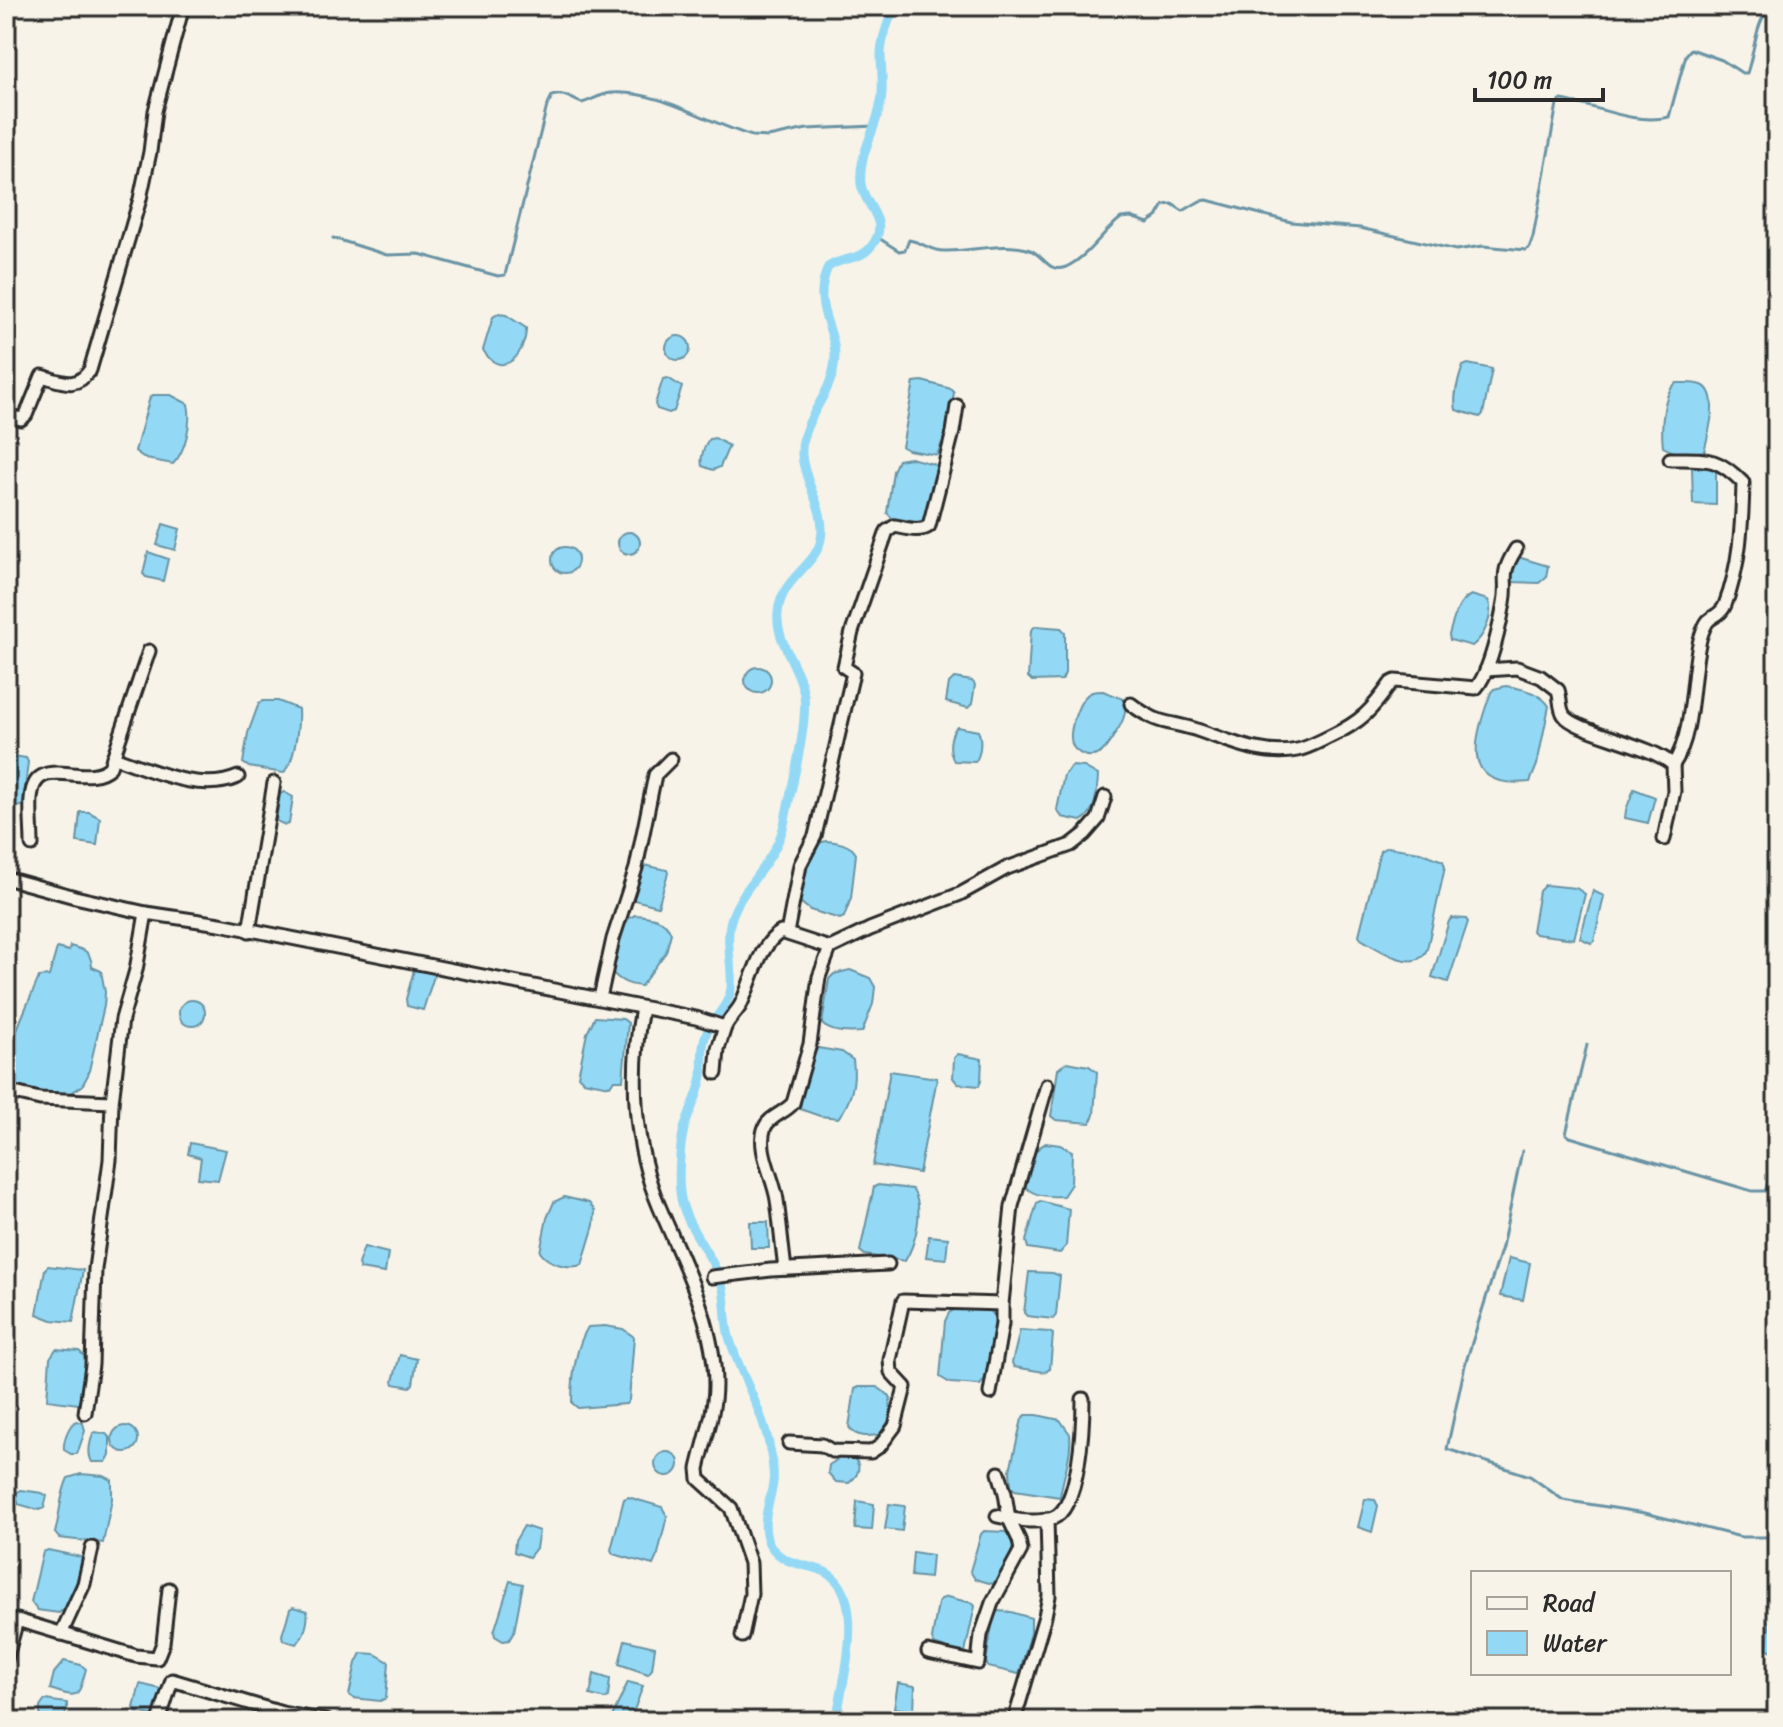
<svg xmlns="http://www.w3.org/2000/svg" width="1783" height="1727" font-family="Sriracha,sans-serif">
  <rect width="100%" height="100%" fill="#f7f3e8"/>
  <filter id="ink" filterUnits="userSpaceOnUse"><feTurbulence type="fractalNoise" baseFrequency=".0125" numOctaves="2"/><feDisplacementMap in="SourceGraphic" scale="16" xChannelSelector="R" yChannelSelector="G"/><feConvolveMatrix kernelMatrix="1 2 1 2 8 2 1 2 1" color-interpolation-filters="sRGB"/></filter>
  <g filter="url(#ink)">
    <!-- water -->
    <g fill="#93d9f5" stroke="#6993a4" stroke-width="2">
      <path d="M 498,314 L 506,315 L 526,328 L 526,331 C 524,357 501,380 483,350 L 493,317 Z"/>
      <circle cx="678" cy="348" r="12"/>
      <path d="M 1468,364 L 1492,369 L 1483,414 L 1480,417 L 1456,410 C 1453,396 1458,380 1463,366 Z"/>
      <polygon points="668,378 682,387 674,411 669,413 657,409 655,404 663,379"/>
      <polygon points="922,381 951,389 954,392 949,426 937,455 908,450 902,447 914,382"/>
      <path d="M 1677,383 C 1685,383 1694,382 1702,385 C 1721,393 1708,436 1704,451 C 1690,455 1675,454 1663,447 C 1661,431 1662,391 1677,383 Z"/>
      <path d="M 153,395 L 171,395 L 188,404 C 192,421 186,451 173,464 L 146,459 L 135,451 L 150,397 Z"/>
      <path d="M 715,438 L 729,446 L 720,467 L 713,470 L 702,466 C 700,458 704,445 710,439 Z"/>
      <polygon points="910,458 934,464 937,469 935,486 923,520 919,522 892,518 887,513 893,471 898,460"/>
      <polygon points="1692,468 1716,468 1716,505 1693,504"/>
      <polygon points="163,524 180,529 175,550 157,545"/>
      <circle cx="629" cy="543" r="11"/>
      <circle cx="565" cy="560" r="13"/>
      <polygon points="148,552 168,559 163,581 146,577 143,574"/>
      <polygon points="1518,557 1548,566 1546,577 1539,583 1510,582 1508,570"/>
      <path d="M 1471,595 L 1488,600 C 1495,614 1484,637 1472,646 L 1450,640 L 1449,635 C 1453,621 1457,602 1471,595 Z"/>
      <polygon points="1036,626 1061,628 1065,632 1065,673 1062,680 1032,681 1028,677 1031,630"/>
      <circle cx="758" cy="680" r="13"/>
      <polygon points="954,678 972,681 975,685 972,704 968,708 946,702 949,683"/>
      <path d="M 1506,686 C 1521,688 1540,692 1549,706 L 1537,765 L 1530,782 C 1457,790 1475,737 1491,692 L 1494,689 Z"/>
      <path d="M 1103,691 L 1123,699 C 1129,711 1122,724 1115,734 C 1111,741 1106,750 1099,754 C 1087,760 1071,752 1071,738 C 1070,728 1078,704 1085,697 C 1090,691 1096,691 1103,691 Z"/>
      <path d="M 263,701 L 278,701 L 298,709 C 299,724 295,764 283,773 L 249,767 L 243,763 L 248,733 L 259,703 Z"/>
      <path d="M 957,727 L 978,731 C 982,738 981,755 975,762 L 954,761 C 948,751 949,735 957,727 Z"/>
      <polygon points="6,755 26,758 28,762 23,805 16,808 6,806"/>
      <path d="M 1072,766 L 1084,767 L 1098,775 C 1097,791 1097,812 1081,821 L 1062,817 L 1057,810 L 1064,775 Z"/>
      <polygon points="1634,789 1655,797 1648,823 1625,818 1626,810"/>
      <polygon points="284,792 293,797 289,824 285,825 276,821 280,794"/>
      <polygon points="80,812 89,812 100,818 97,845 77,842"/>
      <path d="M 826,841 C 837,842 851,844 856,854 L 851,898 L 844,917 L 840,919 L 810,910 L 800,902 L 810,854 L 815,844 Z"/>
      <path d="M 1387,847 L 1420,852 L 1443,861 L 1445,867 L 1427,949 C 1417,976 1376,948 1361,939 L 1359,935 L 1380,851 Z"/>
      <polygon points="644,865 667,870 668,873 658,906 634,900 633,895"/>
      <polygon points="1545,885 1576,888 1585,894 1574,939 1535,934 1532,931 1539,891"/>
      <polygon points="1593,891 1604,896 1594,941 1591,943 1580,938"/>
      <path d="M 635,915 C 650,916 665,918 671,933 L 666,952 L 641,986 C 628,985 617,980 610,969 C 614,951 616,923 635,915 Z"/>
      <polygon points="1452,918 1466,919 1468,922 1448,982 1432,977 1449,921"/>
      <path d="M 70,946 C 85,950 91,951 92,967 L 101,971 L 105,992 L 104,1006 L 88,1075 L 82,1086 L 66,1096 L 12,1087 L 6,1084 C 6,1045 25,1012 39,977 L 49,976 L 57,948 L 69,951 Z"/>
      <polygon points="414,970 433,973 434,976 423,1010 407,1006 406,999"/>
      <path d="M 850,970 L 870,978 L 875,987 L 873,1004 L 862,1032 C 850,1033 831,1033 822,1024 L 829,979 L 834,974 Z"/>
      <circle cx="192" cy="1013" r="13"/>
      <polygon points="595,1017 623,1019 628,1023 623,1080 614,1080 610,1086 583,1081 578,1076 587,1033"/>
      <path d="M 818,1048 L 842,1052 L 853,1060 C 856,1081 852,1101 838,1118 L 820,1116 L 800,1109 C 803,1090 806,1063 818,1048 Z"/>
      <polygon points="958,1054 982,1059 981,1081 979,1086 958,1084 953,1078 954,1058"/>
      <polygon points="1067,1062 1089,1066 1097,1072 1094,1115 1090,1123 1056,1120 1051,1116 1058,1069"/>
      <polygon points="890,1071 937,1078 919,1173 873,1165"/>
      <polygon points="190,1143 226,1150 218,1180 198,1178 201,1158 188,1154"/>
      <path d="M 1046,1143 L 1060,1145 L 1072,1151 L 1071,1184 L 1063,1196 C 1050,1197 1033,1197 1025,1186 C 1026,1167 1029,1152 1046,1143 Z"/>
      <path d="M 878,1185 L 912,1189 C 925,1207 916,1243 905,1261 L 865,1255 L 860,1251 L 874,1187 Z"/>
      <path d="M 564,1197 L 589,1203 L 595,1211 L 594,1225 L 582,1265 C 569,1269 548,1264 540,1252 L 547,1218 L 554,1202 Z"/>
      <polygon points="1040,1201 1069,1209 1066,1246 1060,1253 1028,1248 1026,1241 1037,1203"/>
      <polygon points="750,1222 768,1222 769,1248 751,1248"/>
      <polygon points="929,1236 948,1238 946,1259 926,1257"/>
      <polygon points="364,1247 388,1253 385,1273 360,1269 358,1264"/>
      <polygon points="1509,1258 1530,1263 1523,1300 1500,1296"/>
      <polygon points="48,1266 83,1270 73,1322 52,1320 37,1314 45,1269"/>
      <polygon points="1029,1272 1053,1273 1060,1276 1056,1315 1053,1319 1027,1316 1024,1313"/>
      <path d="M 959,1307 C 968,1308 984,1307 991,1312 C 1004,1321 990,1376 980,1385 L 950,1383 L 940,1377 L 945,1321 L 949,1313 Z"/>
      <path d="M 605,1326 L 623,1329 L 634,1337 L 629,1400 L 626,1404 L 578,1408 L 572,1403 C 572,1379 575,1348 588,1327 Z"/>
      <polygon points="1020,1330 1049,1332 1053,1334 1050,1369 1044,1372 1014,1367 1012,1363"/>
      <polygon points="56,1349 79,1351 86,1358 84,1393 78,1404 47,1400 50,1358"/>
      <polygon points="400,1355 417,1359 413,1384 410,1387 394,1384 393,1381"/>
      <path d="M 859,1387 L 877,1387 L 890,1396 L 891,1417 L 881,1434 C 870,1437 855,1438 849,1427 L 855,1389 Z"/>
      <path d="M 1037,1415 L 1060,1420 L 1070,1434 C 1072,1455 1063,1476 1060,1497 L 1015,1490 L 1011,1487 L 1010,1470 L 1022,1419 L 1026,1415 Z"/>
      <path d="M 76,1421 L 83,1423 L 85,1431 L 77,1454 L 71,1454 L 64,1450 C 63,1441 68,1426 76,1421 Z"/>
      <circle cx="125" cy="1439" r="13"/>
      <path d="M 95,1432 L 106,1434 L 110,1438 L 110,1455 L 106,1462 L 92,1462 C 87,1453 90,1443 93,1433 Z"/>
      <circle cx="667" cy="1464" r="12"/>
      <path d="M 843,1456 C 862,1457 863,1472 849,1483 L 836,1482 L 828,1473 L 829,1465 Z"/>
      <path d="M 81,1474 L 104,1476 L 112,1480 L 112,1499 L 103,1543 L 59,1538 L 55,1533 C 60,1515 60,1494 68,1478 Z"/>
      <polygon points="21,1490 42,1493 47,1496 44,1508 39,1510 18,1504 16,1493"/>
      <polygon points="628,1497 662,1507 667,1516 658,1554 653,1565 613,1554 611,1550 624,1499"/>
      <polygon points="1365,1499 1375,1500 1378,1506 1372,1532 1358,1527"/>
      <polygon points="857,1501 874,1504 872,1530 855,1529"/>
      <polygon points="889,1504 905,1506 902,1531 885,1529"/>
      <polygon points="524,1526 539,1531 536,1548 529,1557 514,1552 515,1541"/>
      <polygon points="984,1531 1006,1532 1014,1543 1006,1570 993,1584 975,1579 970,1571 981,1534"/>
      <polygon points="48,1550 81,1557 82,1561 71,1603 59,1613 37,1610 31,1602 43,1552"/>
      <polygon points="913,1552 932,1555 930,1578 911,1576"/>
      <polygon points="510,1581 523,1584 514,1632 509,1640 503,1641 495,1636 494,1632"/>
      <polygon points="1777,1589 1777,1654 1767,1648 1770,1615"/>
      <polygon points="947,1597 972,1603 975,1606 965,1652 956,1652 934,1644 932,1639 938,1603 941,1599"/>
      <path d="M 293,1607 L 307,1611 C 309,1621 304,1638 296,1644 L 283,1640 L 282,1635 L 290,1609 Z"/>
      <polygon points="997,1611 1011,1612 1031,1618 1031,1633 1019,1674 988,1667 986,1662 994,1613"/>
      <polygon points="625,1640 655,1647 652,1669 648,1674 619,1664"/>
      <polygon points="361,1653 375,1654 389,1662 386,1698 380,1701 353,1698 349,1695 356,1663"/>
      <path d="M 64,1661 L 81,1665 L 86,1669 C 78,1698 79,1699 50,1689 L 54,1673 Z"/>
      <polygon points="594,1674 610,1679 608,1697 605,1699 590,1695"/>
      <polygon points="628,1682 643,1686 630,1721 610,1721"/>
      <polygon points="898,1683 915,1686 914,1711 894,1708"/>
      <polygon points="140,1684 165,1690 156,1716 136,1712 134,1708"/>
      <polygon points="45,1700 67,1703 67,1710 63,1719 40,1717 40,1707"/>
    </g>
    <g fill="none" stroke-linecap="round" stroke-linejoin="round">
      <!-- stream -->
      <g stroke="#6993a4" stroke-width="3">
        <path d="M 877,237 L 899,251 L 905,250 L 909,240 C 922,242 930,251 944,251 C 971,252 1004,241 1030,250 C 1044,255 1048,274 1066,267 C 1088,257 1102,232 1121,218 L 1131,217 L 1148,223 L 1157,217 L 1164,205 L 1172,204 L 1183,211 L 1200,201 L 1207,200 L 1291,222 L 1360,228 L 1456,250 L 1483,246 L 1526,250 L 1529,248 L 1533,237 L 1557,104 L 1562,100 C 1598,106 1632,125 1669,117 L 1686,55 L 1691,49 L 1722,60 L 1742,73 L 1747,73 C 1754,54 1756,17 1772,6"/>
        <path d="M 333,238 L 387,255 L 419,254 L 498,276 L 505,275 L 547,106 L 552,96 C 566,92 570,99 582,103 C 592,100 601,94 612,93 C 660,90 707,123 752,136 L 768,137 L 807,129 L 875,126"/>
        <polyline points="1587,1045 1566,1134 1570,1137 1752,1191 1764,1191 1766,1189 1777,1146"/>
        <polyline points="1522,1151 1502,1247 1465,1365 1447,1449 1530,1476 1563,1500 1645,1513 1741,1537 1777,1537"/>
      </g>
      <!-- canal -->
      <path stroke="#93d9f5" stroke-width="9" d="M 836,1721 C 842,1682 872,1585 818,1569 C 801,1564 781,1563 770,1545 C 759,1525 770,1504 773,1483 C 775,1471 771,1456 769,1444 C 761,1407 741,1376 730,1340 C 723,1320 728,1297 720,1278 C 709,1250 683,1223 680,1192 C 678,1176 680,1144 684,1129 C 689,1111 699,1095 702,1076 C 703,1063 701,1049 705,1037 C 711,1019 729,1007 731,988 C 733,965 724,940 732,917 C 744,883 778,860 785,820 C 791,788 808,726 804,695 C 800,666 775,642 778,613 C 781,577 816,567 821,539 C 827,509 804,485 802,455 C 800,421 829,399 834,367 C 841,330 809,311 828,267 C 845,255 862,263 875,241 C 888,219 864,205 861,184 C 858,154 876,131 881,102 C 884,86 881,69 881,53 C 882,36 888,21 895,6"/>
      <defs>
        <g id="minor">
          <path d="M 6,415 L 21,419 L 26,415 L 42,376 C 63,382 76,390 90,370 L 140,199 L 150,152 L 155,111 L 183,6"/>
          <path d="M 1670,459 C 1706,459 1717,456 1743,483 C 1742,525 1740,566 1725,605 C 1721,615 1714,615 1708,621 C 1704,626 1700,638 1699,644 C 1691,680 1694,734 1673,765"/>
          <path d="M 1486,670 L 1517,668 L 1541,677 L 1558,690 C 1561,698 1559,708 1564,715 C 1575,732 1651,744 1673,765 L 1674,791 L 1664,839"/>
          <path d="M 1131,704 C 1161,727 1168,720 1200,731 C 1230,741 1264,757 1297,750 C 1308,748 1320,741 1331,736 C 1361,722 1372,710 1391,683 L 1395,681 L 1476,688 C 1490,672 1500,625 1504,603 C 1509,576 1498,578 1516,549"/>
          <path d="M 113,757 C 150,769 199,794 238,777"/>
          <path d="M 32,845 C 32,830 30,814 31,799 C 34,750 86,790 110,767 L 149,651"/>
          <polyline points="6,878 75,897 146,913 220,924 696,1018 725,1027 718,1049 716,1073"/>
          <polyline points="249,931 274,783"/>
          <path d="M 787,933 L 800,865 L 815,836 L 853,673 L 844,667 L 852,632 L 887,531 L 895,526 C 906,528 919,533 929,526 L 953,432 L 957,406"/>
          <polyline points="600,998 613,939 636,868 655,775 671,759"/>
          <path d="M 642,1008 C 630,1072 633,1145 659,1206 C 683,1263 715,1322 715,1385 C 715,1413 704,1442 698,1469 L 699,1479 L 731,1508 L 750,1563 L 751,1594 L 742,1636"/>
          <path d="M 725,1027 C 729,1019 735,1014 740,1006 C 752,983 758,945 781,932 L 830,948"/>
          <polyline points="6,1091 40,1099 112,1102"/>
          <path d="M 785,1269 C 782,1246 780,1223 777,1200 C 774,1178 756,1149 765,1127 C 770,1116 786,1112 793,1103 L 810,1044 L 819,977 L 830,948 L 870,929 L 960,894 L 1007,868 L 1071,845 L 1085,834 L 1098,819 L 1105,797"/>
          <polyline points="712,1277 771,1270 888,1264"/>
          <polyline points="990,1393 1002,1324 1002,1304 1012,1206 1047,1085"/>
          <polyline points="85,1413 92,1365 95,1269 110,1160 112,1102 122,1019 136,970 146,913"/>
          <polyline points="789,1443 822,1445 832,1451 871,1452 880,1446 895,1426 905,1387 891,1372 890,1360 903,1301 1002,1304"/>
          <path d="M 997,1516 C 1015,1520 1036,1524 1053,1518 C 1080,1508 1083,1424 1083,1399"/>
          <polyline points="61,1634 84,1584 92,1548"/>
          <polyline points="928,1652 978,1663 981,1635 992,1603 1021,1550 1019,1540 1009,1519 1005,1493 999,1473"/>
          <polyline points="6,1660 17,1620 136,1656 157,1658 163,1643 169,1589"/>
          <polyline points="159,1721 172,1680 282,1713 327,1721"/>
          <polyline points="1014,1721 1045,1616 1049,1596 1047,1519"/>
        </g>
      </defs>
      <!-- minor casing -->
      <use href="#minor" stroke="#2b2b2b" stroke-width="17"/>
      <!-- minor -->
      <use href="#minor" stroke="#f7f3e8" stroke-width="11"/>
    </g>
  </g>
  <!-- margin -->
  <rect width="1783" height="1727" fill="none" stroke="#f7f3e8" stroke-width="32"/>
  <rect x="16" y="16" width="1751" height="1695" fill="none" stroke="#2b2b2b" stroke-width="3" filter="url(#ink)"/>
  <!-- legend -->
  <rect x="1471" y="1571" width="260" height="104" fill="#f7f3e8" stroke="#a5a39c" stroke-width="2"/>
  <rect x="1487" y="1597" width="40" height="12" fill="#f7f3e8" stroke="#a5a39c" stroke-width="2"/>
  <text x="1543" y="1611" font-size="24" fill="#2b2b2b">Road</text>
  <rect x="1487" y="1631" width="40" height="24" fill="#93d9f5" stroke="#a5a39c" stroke-width="2"/>
  <text x="1543" y="1651" font-size="24" fill="#2b2b2b">Water</text>
  <!-- scale -->
  <path d="M1475 88v12h128v-12" fill="none" stroke="#2b2b2b" stroke-width="4"/>
  <text x="1487" y="88" font-size="24" fill="#2b2b2b" stroke="#f7f3e8" stroke-width="6" paint-order="stroke">100 m</text>
</svg>
